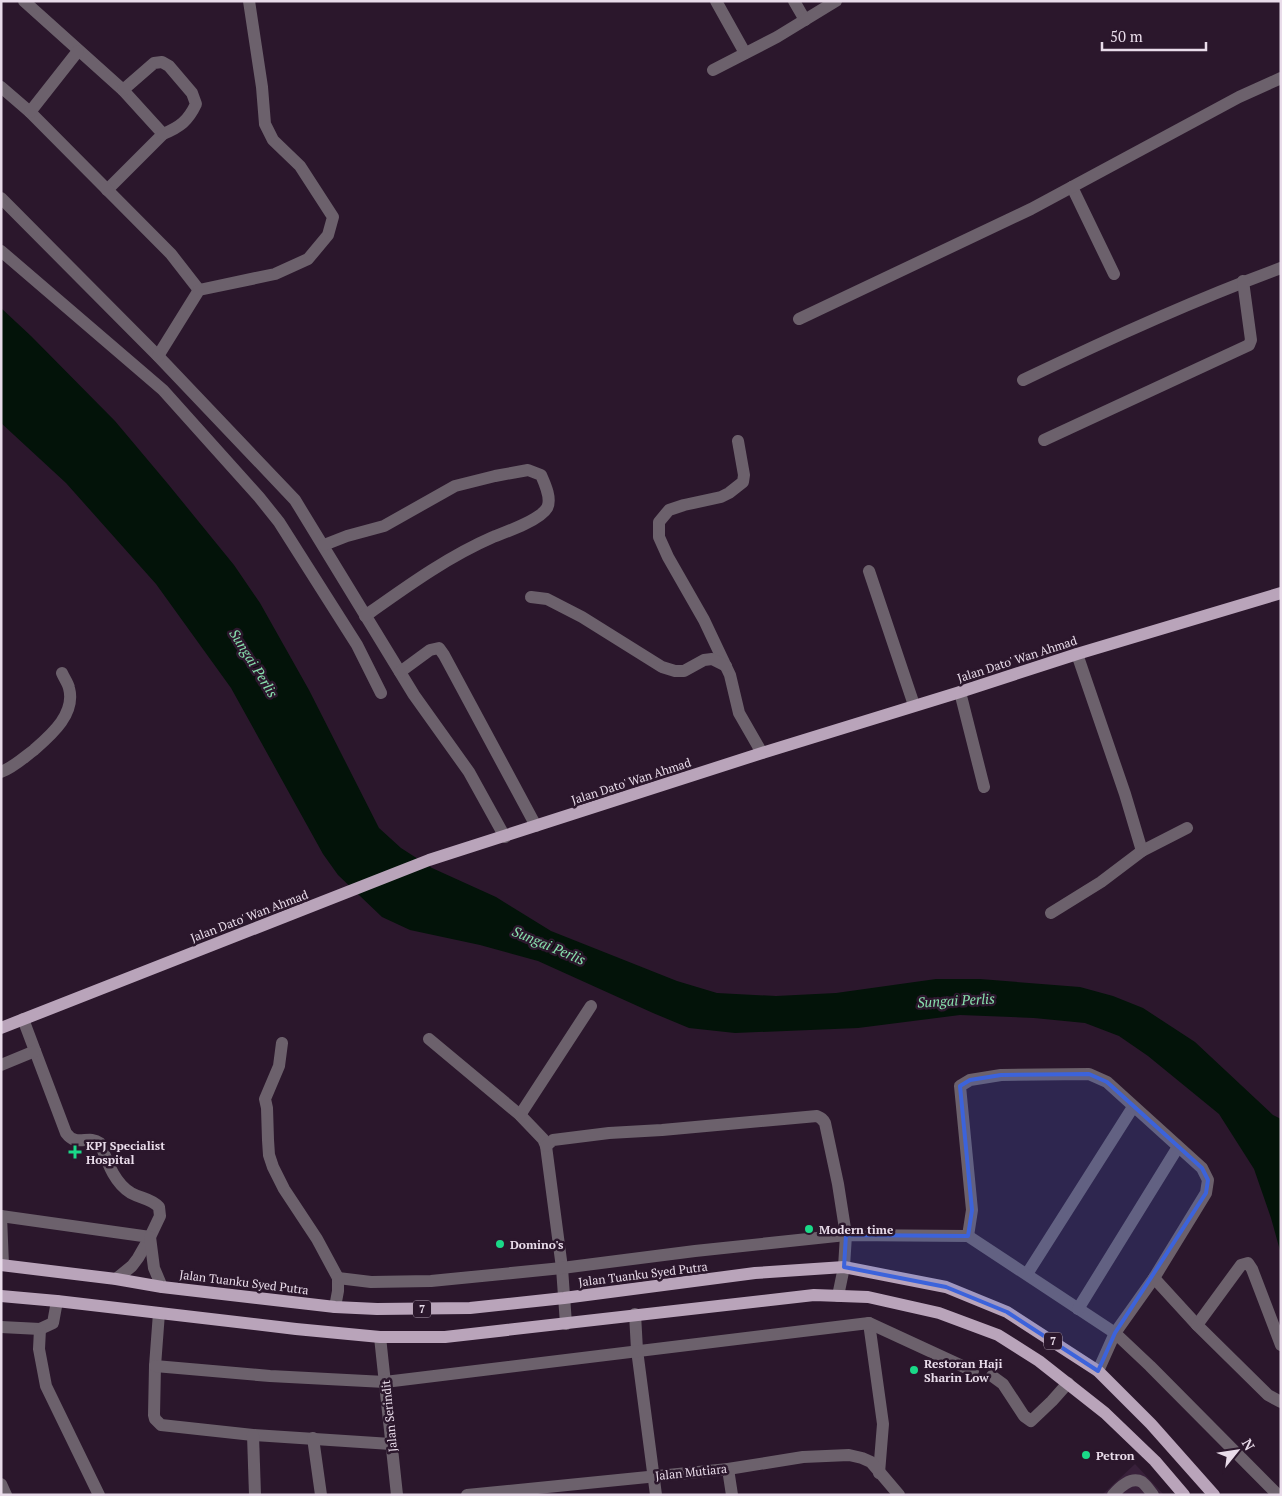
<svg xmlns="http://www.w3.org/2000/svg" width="1282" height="1496" font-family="'PT Serif',serif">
  <rect width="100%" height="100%" fill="#2b172c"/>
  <!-- built -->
  <polygon fill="#38203a" points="1135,1464 1164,1495 1102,1495"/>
  <!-- water -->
  <polygon fill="#031309" points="1,308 31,336 115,421 168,484 234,565 260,603 309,690 379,828 401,848 432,868 496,897 551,931 677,981 717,993 776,996 836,993 936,979 980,979 1080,987 1113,996 1143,1008 1195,1042 1273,1115 1281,1119 1281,1254 1271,1218 1254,1169 1219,1114 1148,1056 1119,1036 1085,1023 1034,1018 960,1015 858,1028 735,1033 689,1028 653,1013 538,961 480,945 410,930 382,917 338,875 323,854 231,688 156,584 66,483 1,423"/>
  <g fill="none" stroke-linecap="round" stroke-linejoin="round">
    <!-- minor -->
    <g stroke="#6c616c" stroke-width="12">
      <polyline points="24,1 123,90 163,134 107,190"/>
      <polyline points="716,1 745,53"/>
      <polyline points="794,1 805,20"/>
      <polyline points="713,70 777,37 836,1"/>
      <polyline points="1,87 30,112 171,254 199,290"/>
      <path d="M 123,90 L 154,63 L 162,62 L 169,66 L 192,93 L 196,104 C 188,121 180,127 163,134"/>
      <polyline points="30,112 78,51"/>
      <polyline points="1072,187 1114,274"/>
      <polyline points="1,198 158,356 295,500 414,695 469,772 505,837"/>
      <polyline points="1,251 163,390 259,497 279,522 357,645 381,693"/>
      <polyline points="799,319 1031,209 1239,97 1281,78"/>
      <polyline points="158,356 199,290 275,274 308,259 328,235 333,217 300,166 273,140 265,124 262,87 249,1"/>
      <path d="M 1023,380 C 1108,339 1193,300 1281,268"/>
      <polyline points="1044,440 1249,345 1251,340 1243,281"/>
      <polyline points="738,441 744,475 743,482 729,493 721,497 684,505 669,510 659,522 659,537 668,557 704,620 730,675 739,713 762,753"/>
      <path d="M 324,545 L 347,536 L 384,526 L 455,486 L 495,476 L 528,470 L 541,475 C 545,484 552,499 547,508 C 540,520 506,532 493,537 C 447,557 406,587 365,616"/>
      <polyline points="869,571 914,705"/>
      <polyline points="531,597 547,599 582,617 662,667 675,671 684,671 704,660 712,659 726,666"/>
      <polyline points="400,672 430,650 439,648 444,655 536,826"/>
      <polyline points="960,692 984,787"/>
      <path d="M 1,772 C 14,767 23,758 34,750 C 51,735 76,714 69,688 C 68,683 64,678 62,673"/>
      <polyline points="1142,851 1187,828"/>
      <polyline points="1051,913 1101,882 1142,851 1125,794 1077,654"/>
      <path d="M 23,1019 L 66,1133 C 77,1148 88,1134 100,1143 C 107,1161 114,1183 131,1193 C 142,1199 150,1198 159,1207 L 160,1216 L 150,1237 L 138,1258 L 132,1266 L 116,1279"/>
      <polyline points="429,1039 520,1115 543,1139 546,1146 562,1268 566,1324"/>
      <polyline points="282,1043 279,1066 265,1099 267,1108 268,1140 269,1155 273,1167 284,1189 317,1239 338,1278 338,1291 335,1307"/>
      <polyline points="1,1065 35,1051"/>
      <polyline points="520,1115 591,1006"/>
      <path d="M 546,1146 L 553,1140 L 609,1133 L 662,1130 L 817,1116 C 821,1118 823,1119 825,1123 L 838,1184 L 846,1235 L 844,1267 L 838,1296"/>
      <polyline points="1,1216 150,1237"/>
      <polyline points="1,1216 3,1265"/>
      <polyline points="968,1236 972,1210 960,1086 970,1080 1001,1075 1089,1074 1107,1082 1202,1168 1208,1180 1206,1193 1154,1278 1115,1333 1098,1371"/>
      <polyline points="150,1237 154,1268 162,1287"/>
      <polyline points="1027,1274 1133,1107"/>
      <polyline points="338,1278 371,1282 431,1281 562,1268 695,1251 846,1235 968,1236 1115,1333 1150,1366 1278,1495"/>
      <polyline points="1154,1278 1197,1325 1268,1395 1281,1402"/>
      <polyline points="1078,1309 1178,1147"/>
      <polyline points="159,1313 155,1366 154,1415 155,1419 161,1425 253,1435 391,1444"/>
      <polyline points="635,1314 637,1350 656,1495"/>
      <polyline points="869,1323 883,1424 879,1473"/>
      <polyline points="1197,1325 1241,1265 1248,1263 1252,1269 1281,1345"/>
      <polyline points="1,1327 40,1329 53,1323 57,1301"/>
      <polyline points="40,1329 39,1349 46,1386 99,1495"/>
      <polyline points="380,1337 397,1495"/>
      <polyline points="155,1366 270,1376 385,1382 869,1323 973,1371"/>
      <polyline points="992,1376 1003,1384 1024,1416 1031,1421 1052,1401 1068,1383"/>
      <polyline points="253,1435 255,1495"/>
      <polyline points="313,1438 321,1495"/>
      <polyline points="728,1469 732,1495"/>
      <polyline points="1,1484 6,1495"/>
      <polyline points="467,1495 728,1469 803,1457 849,1455 862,1458 871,1462 899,1495"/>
      <path d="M 1113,1495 C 1119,1488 1131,1476 1142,1482 C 1146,1485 1150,1491 1153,1495"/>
    </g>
    <!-- major -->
    <g stroke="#b9a4ba" stroke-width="12">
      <polyline points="1,1028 429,860 762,753 960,692 1077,654 1281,593"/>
      <polyline points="1,1265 116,1279 162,1287 335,1307 377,1309 470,1308 564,1298 755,1273 844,1267 946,1287 1007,1312 1098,1371 1151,1424 1214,1495"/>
      <polyline points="1,1296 57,1301 296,1329 380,1337 445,1337 814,1295 868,1297 939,1313 998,1335 1039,1361 1105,1413 1155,1461 1184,1495"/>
    </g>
  </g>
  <!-- marked area -->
  <path fill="#3c63db" fill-opacity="0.2" stroke="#3c63db" stroke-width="4" stroke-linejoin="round" d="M 1089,1074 L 1107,1082 L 1202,1168 L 1208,1180 L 1206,1193 L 1115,1333 L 1098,1371 L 1007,1312 L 946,1287 L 844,1267 L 846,1235 L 968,1236 L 972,1210 L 960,1086 L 970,1080 L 1001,1075 Z"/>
  <!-- markers -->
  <g fill="#1ad988" stroke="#2b172c" stroke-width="2">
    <path d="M72.5 1144.5h5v5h5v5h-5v5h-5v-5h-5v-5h5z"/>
    <circle cx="809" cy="1229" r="5"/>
    <circle cx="500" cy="1244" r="5"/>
    <circle cx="914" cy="1370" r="5"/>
    <circle cx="1086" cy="1455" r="5"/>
  </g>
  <g text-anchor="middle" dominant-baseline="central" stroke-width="5" stroke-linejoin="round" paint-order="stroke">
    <!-- shield labels -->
    <g fill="#2b172c" stroke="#b0a1b1" stroke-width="1">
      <rect x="413" y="1300.5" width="18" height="17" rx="4"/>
      <rect x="1044" y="1332.5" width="18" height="17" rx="4"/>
    </g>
    <g font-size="11" font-weight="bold" fill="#e9dcea">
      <text x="422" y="1309">7</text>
      <text x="1053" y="1341">7</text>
    </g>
    <!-- street labels -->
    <g font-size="12" fill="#e9dcea" stroke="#2b172c">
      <text transform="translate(1017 659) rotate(-18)">Jalan Dato' Wan Ahmad</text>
      <text transform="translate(631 781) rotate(-18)">Jalan Dato' Wan Ahmad</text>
      <text transform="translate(249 916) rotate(-21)">Jalan Dato' Wan Ahmad</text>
      <text transform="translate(643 1274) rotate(-7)">Jalan Tuanku Syed Putra</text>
      <text transform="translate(244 1282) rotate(7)">Jalan Tuanku Syed Putra</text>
      <text transform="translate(389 1416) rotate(-96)">Jalan Serindit</text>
      <text transform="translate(691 1472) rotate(-6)">Jalan Mutiara</text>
    </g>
    <!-- poi labels -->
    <g font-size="12" font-weight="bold" fill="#e9dcea" stroke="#2b172c" text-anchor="start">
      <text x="86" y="1145">KPJ Specialist<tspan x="86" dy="14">Hospital</tspan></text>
      <text x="819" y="1229">Modern time</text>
      <text x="510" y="1244">Domino's</text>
      <text x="924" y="1363">Restoran Haji<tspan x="924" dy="14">Sharin Low</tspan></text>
      <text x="1096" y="1455">Petron</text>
    </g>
    <!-- water labels -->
    <g font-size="14" font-style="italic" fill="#88e0ad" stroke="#2b172c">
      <text transform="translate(254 663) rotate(58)">Sungai Perlis</text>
      <text transform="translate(549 945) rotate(23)">Sungai Perlis</text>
      <text transform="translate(956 1000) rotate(-3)">Sungai Perlis</text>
    </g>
  </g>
  <!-- border -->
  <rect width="1282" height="1496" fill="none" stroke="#e9dcea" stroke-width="5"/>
  <!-- north arrow -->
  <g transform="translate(1237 1451) rotate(60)" stroke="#2b172c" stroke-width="4" paint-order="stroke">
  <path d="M0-4L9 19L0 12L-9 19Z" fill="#e9dcea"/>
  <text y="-8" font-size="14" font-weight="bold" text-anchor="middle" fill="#e9dcea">N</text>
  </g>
  <!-- scale -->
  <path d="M1102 42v8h104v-8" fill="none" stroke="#e9dcea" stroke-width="2.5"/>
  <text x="1110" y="42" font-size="15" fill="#e9dcea" stroke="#2b172c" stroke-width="4" paint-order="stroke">50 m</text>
</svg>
